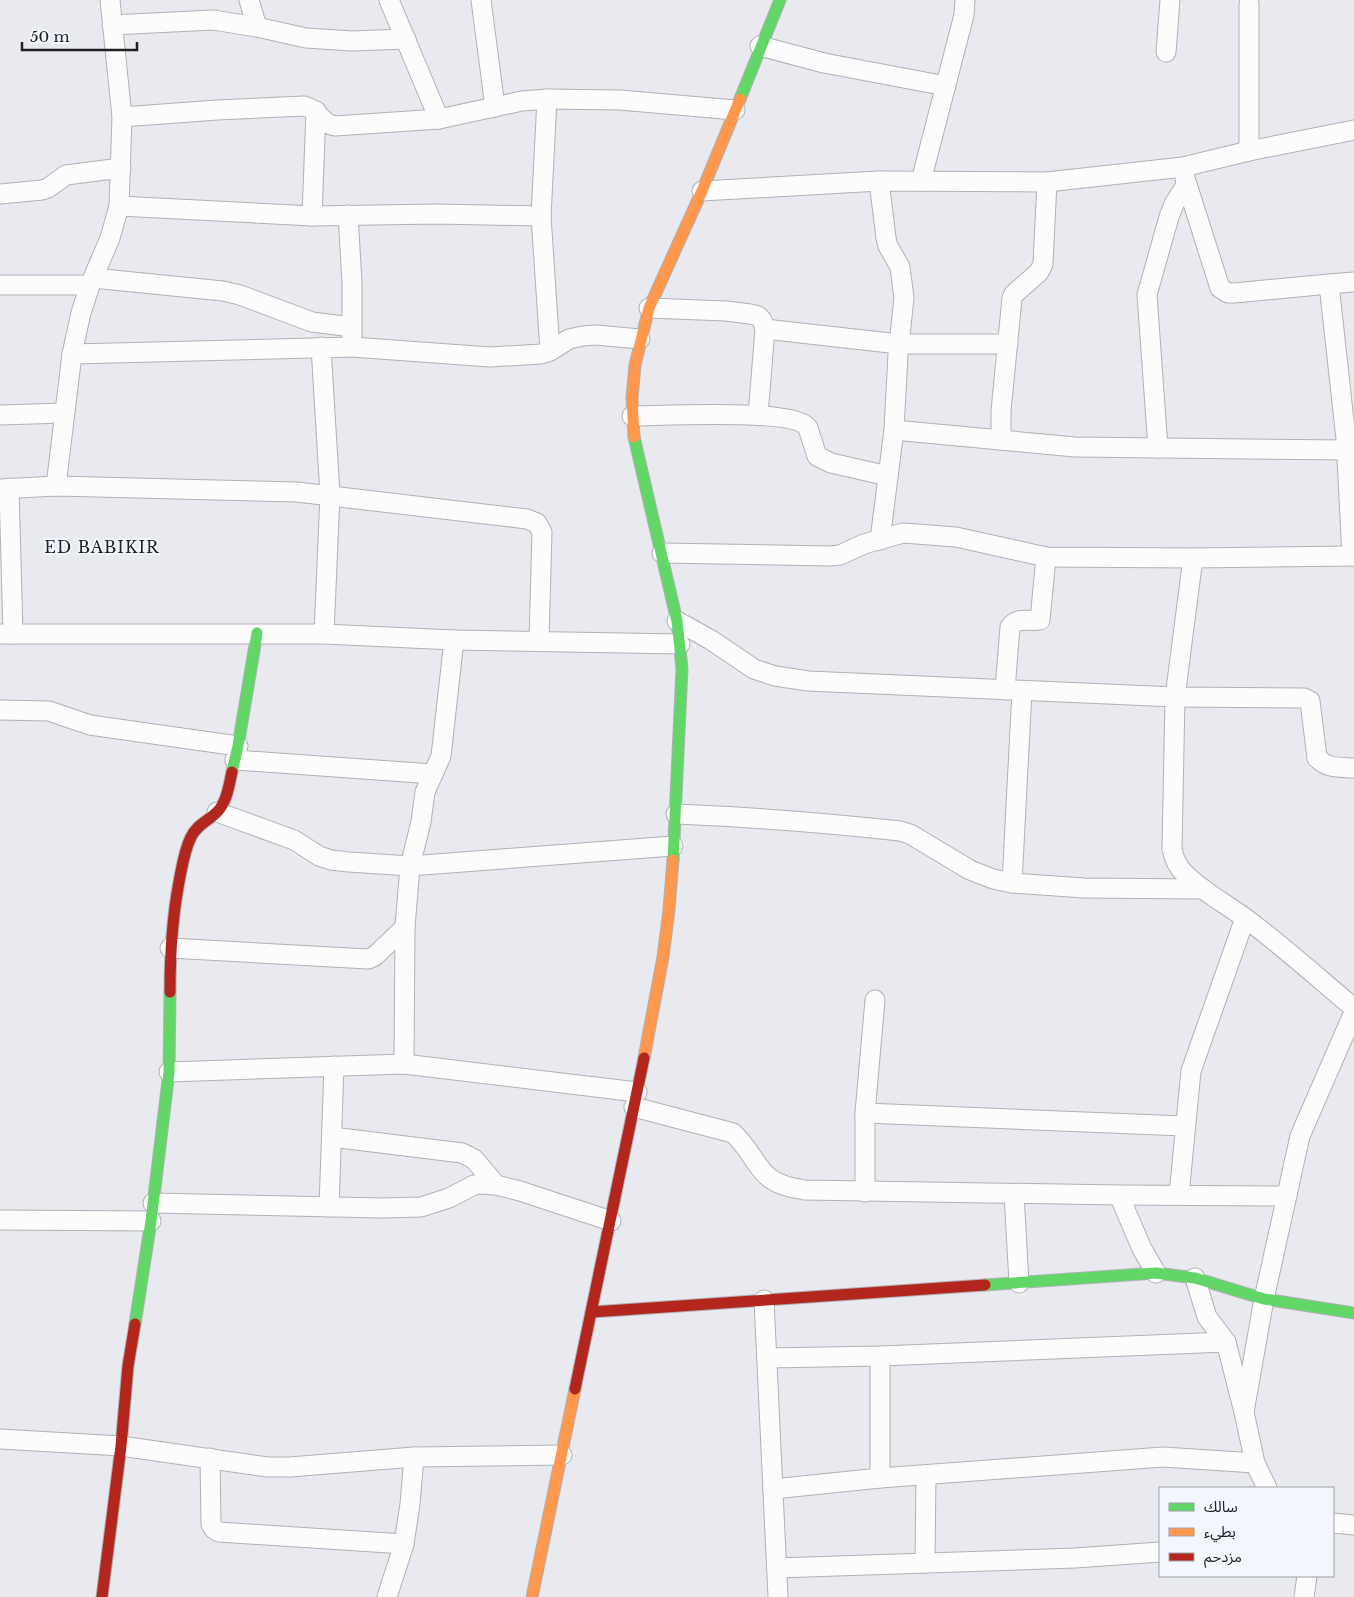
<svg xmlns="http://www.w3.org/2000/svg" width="1354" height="1597" font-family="'Libre Baskerville','Noto Sans Arabic',serif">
  <rect width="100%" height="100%" fill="#e8eaef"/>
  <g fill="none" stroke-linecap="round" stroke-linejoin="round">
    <defs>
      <g id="street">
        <polyline points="249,0 257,27"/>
        <polyline points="389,0 439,119"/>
        <polyline points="481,0 495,107"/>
        <polyline points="112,25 213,20 257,27 306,38 352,41 406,39"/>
        <polyline points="760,46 824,63 946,86"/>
        <polyline points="1166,52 1170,0"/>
        <polyline points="547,99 541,216 550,351"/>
        <path d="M 122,117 L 217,110 L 304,106 C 320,110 321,124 335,126 L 439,119 L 522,101 L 547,99 L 620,100 L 735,110"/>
        <polyline points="1249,151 1249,4"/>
        <polyline points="1185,178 1220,288 1228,293 1234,293 1329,284"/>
        <polyline points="879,181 886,238 888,246 900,267 904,298 898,354 894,430 880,540"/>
        <polyline points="921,181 964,15 965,0"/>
        <polyline points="702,191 879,181 1047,182 1183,167 1249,151 1354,130"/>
        <polyline points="0,194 42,190 48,188 66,175 121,168"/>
        <polyline points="119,206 312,216 437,214 541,216"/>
        <polyline points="348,215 352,282 352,338"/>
        <polyline points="312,216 316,111"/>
        <polyline points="93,278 223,291 240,295 312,322 352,327"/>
        <polyline points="0,285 90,285"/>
        <polyline points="649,308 726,311 750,314 758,316 762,320 765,329 758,415"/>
        <polyline points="765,329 899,344 1008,344"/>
        <polyline points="321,347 330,495 324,634"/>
        <polyline points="72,354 352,347 490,357 541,354 550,351 569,339 583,336 596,335 640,339"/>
        <polyline points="0,415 64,413"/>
        <path d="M 632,416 C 660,416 795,408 808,428 L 817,456 L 831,463 L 888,476"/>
        <polyline points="894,430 1075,447 1347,450"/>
        <polyline points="1001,440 1001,411 1012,298 1014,294 1039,272 1043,264 1047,182"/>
        <polyline points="1158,448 1147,295 1169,217 1174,204 1186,185"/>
        <polyline points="56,486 72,354 81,313 90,285 110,238 119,206 122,117 110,0"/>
        <polyline points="9,488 13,634"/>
        <polyline points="0,489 56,486 297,492 527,519 537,523 542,532 539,640"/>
        <polyline points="662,553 830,556 840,555 864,544 903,533 956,537 1046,557 1193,558 1354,556"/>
        <polyline points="1352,556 1346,439 1329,284 1354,282"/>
        <path d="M 1193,558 L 1175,697 L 1172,849 C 1174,859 1177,866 1184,873 C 1201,891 1225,903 1245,918 C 1283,946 1318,978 1354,1008"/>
        <path d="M 677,621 L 711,640 L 754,669 L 775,676 L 808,681 L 1175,697 L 1304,698 L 1310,701 L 1317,758 C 1328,769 1340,767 1354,768"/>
        <polyline points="0,634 324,634 454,640 680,644"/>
        <path d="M 1005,690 L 1010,627 C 1018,616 1029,622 1040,620 L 1046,557"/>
        <polyline points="0,710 49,711 90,725 238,746"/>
        <polyline points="235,760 433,774"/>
        <polyline points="217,812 294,840 319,856 331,860 349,862 410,866 673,846"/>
        <path d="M 676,814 C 751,817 825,823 900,831 L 910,834 L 970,870 L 993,879 L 1012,883 L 1084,888 L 1203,889"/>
        <polyline points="1012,883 1022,691"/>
        <polyline points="170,948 368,959 375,956 405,927"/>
        <polyline points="404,1064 405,927 410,866 421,822 425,792 441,756 454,640"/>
        <polyline points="169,1072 404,1064 637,1092"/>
        <path d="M 634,1107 L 733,1133 C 763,1162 754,1183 805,1190 L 1119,1195 L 1287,1196"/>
        <polyline points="865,1113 1184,1126"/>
        <polyline points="332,1137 462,1153 474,1159 496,1185"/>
        <polyline points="865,1192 865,1113 875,1000"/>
        <polyline points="1014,1194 1019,1283"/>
        <polyline points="1119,1195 1142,1249 1156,1273"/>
        <polyline points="1179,1195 1191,1071 1245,918"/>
        <polyline points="153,1203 382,1208 421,1207 449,1198 474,1185 480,1184 496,1185 520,1191 611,1221"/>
        <polyline points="329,1207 334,1066"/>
        <polyline points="0,1220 151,1221"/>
        <polyline points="1195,1278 1207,1317 1226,1342 1244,1412 1255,1463 1267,1488"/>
        <polyline points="764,1300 778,1597"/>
        <polyline points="880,1356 880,1478"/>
        <polyline points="767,1358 880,1356 1226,1342"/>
        <polyline points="1244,1412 1264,1299 1300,1136 1354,1012"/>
        <polyline points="0,1439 121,1446 267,1467 290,1467 414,1457 562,1455"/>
        <polyline points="210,1458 211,1524 214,1529 219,1532 404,1544"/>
        <polyline points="773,1489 880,1478 1163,1457 1255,1463"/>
        <polyline points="1333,1523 1354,1525"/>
        <polyline points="925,1563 926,1475"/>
        <polyline points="777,1568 1075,1558 1160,1552"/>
        <polyline points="387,1597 404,1544 410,1504 414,1457"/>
        <polyline points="1304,1597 1307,1576"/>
      </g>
      <g id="fast">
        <polyline points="740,99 780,0"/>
        <polyline points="634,437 677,621 682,669 673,860"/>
        <polyline points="232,772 238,746 257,633"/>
        <polyline points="985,1285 1156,1273 1195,1278 1264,1299 1354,1313"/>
        <polyline points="135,1324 151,1221 169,1072 170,992"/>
      </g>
      <g id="slow">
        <polyline points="634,437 632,398 635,365 649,308 702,191 740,99"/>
        <polyline points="644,1058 663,957 669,910 673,860"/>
        <polyline points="532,1597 575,1389"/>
      </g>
      <g id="jam">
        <path d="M 170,992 C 170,955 172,919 179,882 C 182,867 184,851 191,837 C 197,824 209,821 218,811 C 227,801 229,785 232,772"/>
        <polyline points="592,1312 985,1285"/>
        <polyline points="575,1389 644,1058"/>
        <polyline points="102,1597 121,1446 128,1366 135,1324"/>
      </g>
    </defs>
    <!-- street casing -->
    <use href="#street" stroke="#b0b1b5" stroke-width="21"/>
    <!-- fast casing -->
    <use href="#fast" stroke="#b0b1b5" stroke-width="13"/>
    <!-- slow casing -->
    <use href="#slow" stroke="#b0b1b5" stroke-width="13"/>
    <!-- jam casing -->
    <use href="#jam" stroke="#b0b1b5" stroke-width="13"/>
    <!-- street -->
    <use href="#street" stroke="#fcfcfd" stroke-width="19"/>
    <!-- fast -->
    <use href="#fast" stroke="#63d668" stroke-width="11"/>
    <!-- slow -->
    <use href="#slow" stroke="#ff974d" stroke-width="11"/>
    <!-- jam -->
    <use href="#jam" stroke="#b3261e" stroke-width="11"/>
  </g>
  <g text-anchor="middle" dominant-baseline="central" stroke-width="4" stroke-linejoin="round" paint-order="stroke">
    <!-- quarter labels -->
    <g font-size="16" letter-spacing="1" fill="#202124" stroke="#f3f6fd">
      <text x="102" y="547">ED BABIKIR</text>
    </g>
  </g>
  <!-- legend -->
  <rect x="1159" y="1487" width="175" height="90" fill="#f3f6fd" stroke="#9fa1a6"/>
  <rect x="1169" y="1503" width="25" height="8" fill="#63d668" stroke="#9fa1a6"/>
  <text x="1204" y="1512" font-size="15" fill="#202124">سالك</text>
  <rect x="1169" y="1528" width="25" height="8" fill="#ff974d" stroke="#9fa1a6"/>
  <text x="1204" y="1537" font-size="15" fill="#202124">بطيء</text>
  <rect x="1169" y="1553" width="25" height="8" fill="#b3261e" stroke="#9fa1a6"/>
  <text x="1204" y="1562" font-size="15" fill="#202124">مزدحم</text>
  <!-- scale -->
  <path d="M22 42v8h115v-8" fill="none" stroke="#202124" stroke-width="2.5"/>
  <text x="30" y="42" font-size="15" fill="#202124" stroke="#f3f6fd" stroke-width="4" paint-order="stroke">50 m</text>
</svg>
